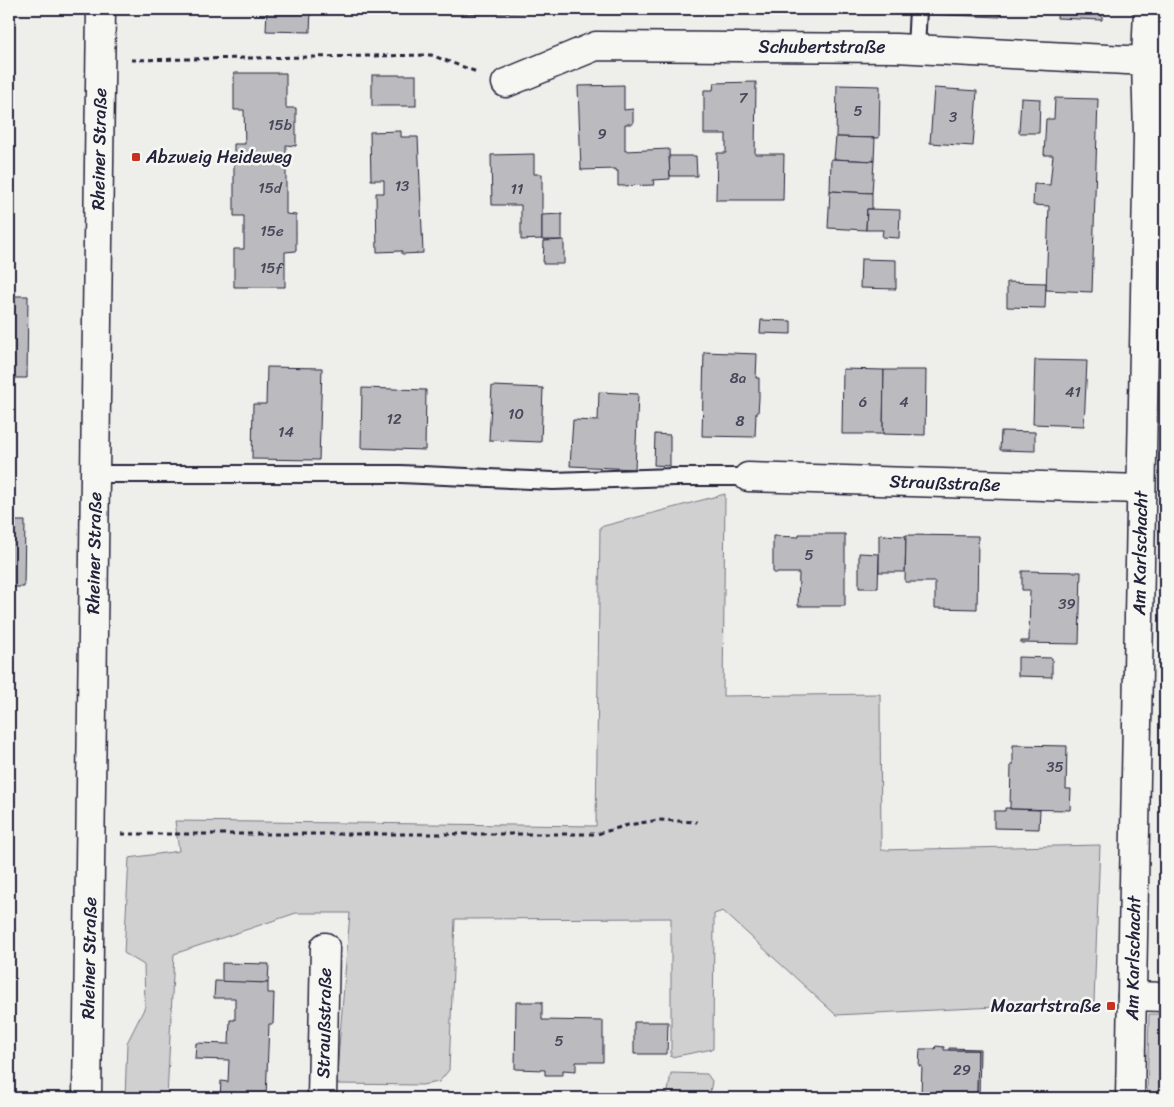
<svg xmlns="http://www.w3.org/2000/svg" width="1174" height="1107" font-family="Sriracha,sans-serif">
  <rect width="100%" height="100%" fill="#eeeeeb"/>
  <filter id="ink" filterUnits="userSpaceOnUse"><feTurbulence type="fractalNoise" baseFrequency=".02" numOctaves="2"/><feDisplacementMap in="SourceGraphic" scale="10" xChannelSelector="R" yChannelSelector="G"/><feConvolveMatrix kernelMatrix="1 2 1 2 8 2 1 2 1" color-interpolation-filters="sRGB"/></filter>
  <g filter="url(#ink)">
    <!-- green -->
    <g fill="#d0d0d1" stroke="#797986">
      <polygon points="725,494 723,696 880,694 881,850 1100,845 1094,1002 836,1015 723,911 714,914 713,1049 671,1057 671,918 455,919 449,1070 439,1082 422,1085 336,1084 350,913 296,913 174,954 167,1098 125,1098 127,1043 145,1007 144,965 124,953 129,858 179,851 175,821 596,826 600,527"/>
      <polygon points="1149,1014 1165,1014 1165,1098 1147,1098"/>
      <polygon points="671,1073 707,1074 712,1081 709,1098 667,1098"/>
    </g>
    <!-- building -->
    <g fill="#bbbbbf" stroke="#22223b">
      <polygon points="267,9 311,9 310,32 266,31"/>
      <polygon points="465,9 538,9 539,12 465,14"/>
      <polygon points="597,9 641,9 597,11"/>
      <polygon points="925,9 1000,9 1000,17 925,14"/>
      <polygon points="1058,9 1102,9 1102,20 1057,18"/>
      <polygon points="234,73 286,73 286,108 296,108 296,146 286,145 286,214 296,215 296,251 285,252 285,287 234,287 234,249 244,249 244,216 234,216 234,144 245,144 244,110 234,110"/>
      <rect x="372" y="75" width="44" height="31"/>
      <polygon points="756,82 755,154 784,154 783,200 716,200 717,153 726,153 726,134 704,134 704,90 713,90 714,83"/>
      <polygon points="624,85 624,110 633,109 633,124 625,124 625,151 669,149 670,179 653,180 654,185 618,186 618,171 616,171 616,169 581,170 578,86"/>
      <polygon points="837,85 880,86 879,138 836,137"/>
      <polygon points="934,88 977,91 973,146 930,143"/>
      <polygon points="1021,98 1040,99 1039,133 1019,133"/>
      <polygon points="1055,98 1098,99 1092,292 1046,290 1049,206 1033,205 1034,184 1050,185 1053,155 1044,155 1046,119 1054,119"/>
      <polygon points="401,131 401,137 418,137 423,253 402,254 402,251 377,252 376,193 384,193 384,180 371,180 370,132"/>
      <polygon points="836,137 875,138 874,161 834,159"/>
      <polygon points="534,154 534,174 542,174 542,239 521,240 521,205 492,205 491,155"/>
      <polygon points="669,156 696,156 697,176 670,176"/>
      <polygon points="831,159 874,161 872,193 830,191"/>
      <polygon points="830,191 872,193 872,209 867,209 866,230 828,228"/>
      <polygon points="867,209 900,210 899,238 882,237 883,230 866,230"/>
      <polygon points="562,214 562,240 542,240 542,215"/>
      <polygon points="564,240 564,264 543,264 544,241"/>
      <polygon points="861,259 896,260 896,289 860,288"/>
      <polygon points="1007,282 1046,283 1045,308 1007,307"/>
      <polygon points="9,296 28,296 27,378 9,378"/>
      <polygon points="761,320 791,321 791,334 760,333"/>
      <polygon points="704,352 757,354 756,378 759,378 759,398 758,413 756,413 755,437 702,436"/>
      <polygon points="1035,360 1087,361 1084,426 1033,424"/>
      <polygon points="267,367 322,368 319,460 252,459 253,404 266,404"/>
      <polygon points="843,369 884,370 883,434 842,434"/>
      <polygon points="884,370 926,370 925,435 883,434"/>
      <polygon points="492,386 543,388 541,442 489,440"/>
      <polygon points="362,388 426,390 425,450 361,448"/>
      <polygon points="599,392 638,394 635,469 570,466 573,420 598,421"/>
      <polygon points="1001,431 1035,432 1035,451 1000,450"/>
      <polygon points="655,434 670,435 670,466 654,465"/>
      <polygon points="9,521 25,521 24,587 9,587"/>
      <polygon points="799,534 845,534 845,606 798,606 799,573 773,573 773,536 799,537"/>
      <polygon points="879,535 906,536 905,572 879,572"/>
      <polygon points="906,535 978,536 977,609 935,608 935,582 905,582"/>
      <polygon points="859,553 879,554 878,588 859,588"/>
      <polygon points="1022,571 1081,572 1079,644 1021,643 1021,641 1029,641 1030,590 1022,590"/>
      <polygon points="1018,657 1052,658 1052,677 1018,676"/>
      <polygon points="1013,745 1067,746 1066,789 1071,789 1070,810 1010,809 1011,765 1013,765"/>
      <polygon points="1005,808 1010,808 1010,809 1040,810 1039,829 994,828 994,811 1005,811"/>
      <polygon points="222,963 269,964 268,983 222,982"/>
      <polygon points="215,981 268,983 268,993 274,993 273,1024 269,1024 266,1097 271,1097 271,1098 220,1098 221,1081 228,1082 229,1060 195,1059 196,1043 229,1044 230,1020 235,1020 235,998 214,998"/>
      <polygon points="516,1002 542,1002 542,1020 603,1021 603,1062 576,1062 576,1071 563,1070 563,1075 545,1075 545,1070 515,1069"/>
      <polygon points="634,1022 668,1022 667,1054 634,1054"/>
      <polygon points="936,1046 944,1047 944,1050 978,1050 977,1096 971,1095 971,1098 931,1098 931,1094 921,1094 922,1066 919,1066 920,1049 935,1049"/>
      <polygon points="949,1048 980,1049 979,1098 971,1098 971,1095 977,1096 978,1050 949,1050"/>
      <polygon points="904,1093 931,1094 931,1098 904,1098"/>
    </g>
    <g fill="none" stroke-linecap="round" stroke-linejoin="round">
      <defs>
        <g id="lane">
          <polyline points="916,49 918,9"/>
          <polyline points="95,474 401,474 553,481 674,477 748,477"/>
        </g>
        <g id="street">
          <polyline points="506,83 596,46 896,48 1146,61"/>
          <polyline points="748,477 1141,489"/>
          <polyline points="1132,996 1165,997"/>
          <polyline points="322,1098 325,947"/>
          <polyline points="1130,1098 1148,135 1146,61 1148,9"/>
        </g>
        <polyline id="secondary" points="87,1098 101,9"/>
      </defs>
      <!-- lane casing -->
      <use href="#lane" stroke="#22223b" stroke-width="20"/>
      <!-- street casing -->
      <use href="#street" stroke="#22223b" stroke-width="31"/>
      <!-- secondary casing -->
      <use href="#secondary" stroke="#22223b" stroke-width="31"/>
      <!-- path -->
      <g stroke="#22223b" stroke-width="3" stroke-dasharray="5 4" stroke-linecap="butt">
        <polyline points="131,60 431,55 477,72"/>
        <polyline points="121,834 597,834 628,825 659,820 697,822"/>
      </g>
      <!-- lane -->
      <use href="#lane" stroke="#f6f6f2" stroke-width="16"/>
      <!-- street -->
      <use href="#street" stroke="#f6f6f2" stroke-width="28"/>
      <!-- secondary -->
      <use href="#secondary" stroke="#f6f6f2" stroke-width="28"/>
    </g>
  </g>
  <!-- markers -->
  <g fill="#c8321e" stroke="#f6f6f2" stroke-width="2">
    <rect x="131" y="152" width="10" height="10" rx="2.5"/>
    <rect x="1106" y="1001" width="10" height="10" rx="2.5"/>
  </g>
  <g text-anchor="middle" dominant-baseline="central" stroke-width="5" stroke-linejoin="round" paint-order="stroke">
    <!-- number labels -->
    <g font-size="15" fill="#48485c">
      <text x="743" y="98">7</text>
      <text x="858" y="111">5</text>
      <text x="953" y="117">3</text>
      <text x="280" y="125">15b</text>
      <text x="602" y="134">9</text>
      <text x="402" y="186">13</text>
      <text x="270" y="188">15d</text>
      <text x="517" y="189">11</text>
      <text x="272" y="231">15e</text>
      <text x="271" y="268">15f</text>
      <text x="738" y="378">8a</text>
      <text x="1073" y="392">41</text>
      <text x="863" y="402">6</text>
      <text x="904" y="402">4</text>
      <text x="516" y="414">10</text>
      <text x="394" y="419">12</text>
      <text x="740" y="421">8</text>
      <text x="286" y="432">14</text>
      <text x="809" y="555">5</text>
      <text x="1067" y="604">39</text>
      <text x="1055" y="767">35</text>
      <text x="559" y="1041">5</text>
      <text x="962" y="1070">29</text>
    </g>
    <!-- street labels -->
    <g font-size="18" fill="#22223b" stroke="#f6f6f2">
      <text x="822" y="47">Schubertstraße</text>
      <text transform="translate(99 149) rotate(-89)">Rheiner Straße</text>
      <text transform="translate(945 483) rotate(2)">Straußstraße</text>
      <text transform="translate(94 553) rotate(-89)">Rheiner Straße</text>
      <text transform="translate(1140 553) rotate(-89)">Am Karlschacht</text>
      <text transform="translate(89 958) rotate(-89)">Rheiner Straße</text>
      <text transform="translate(1133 958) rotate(-89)">Am Karlschacht</text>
      <text transform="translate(324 1023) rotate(-89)">Straußstraße</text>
    </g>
    <!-- poi labels -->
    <g font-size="18" fill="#22223b" stroke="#f6f6f2" text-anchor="start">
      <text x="146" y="157">Abzweig Heideweg</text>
      <text x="1101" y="1006" text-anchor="end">Mozartstraße</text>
    </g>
  </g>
  <!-- margin -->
  <rect width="1174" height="1107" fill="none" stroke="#f6f6f2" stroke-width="30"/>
  <rect x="15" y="15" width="1144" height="1077" fill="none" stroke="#22223b" stroke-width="2" filter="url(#ink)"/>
</svg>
